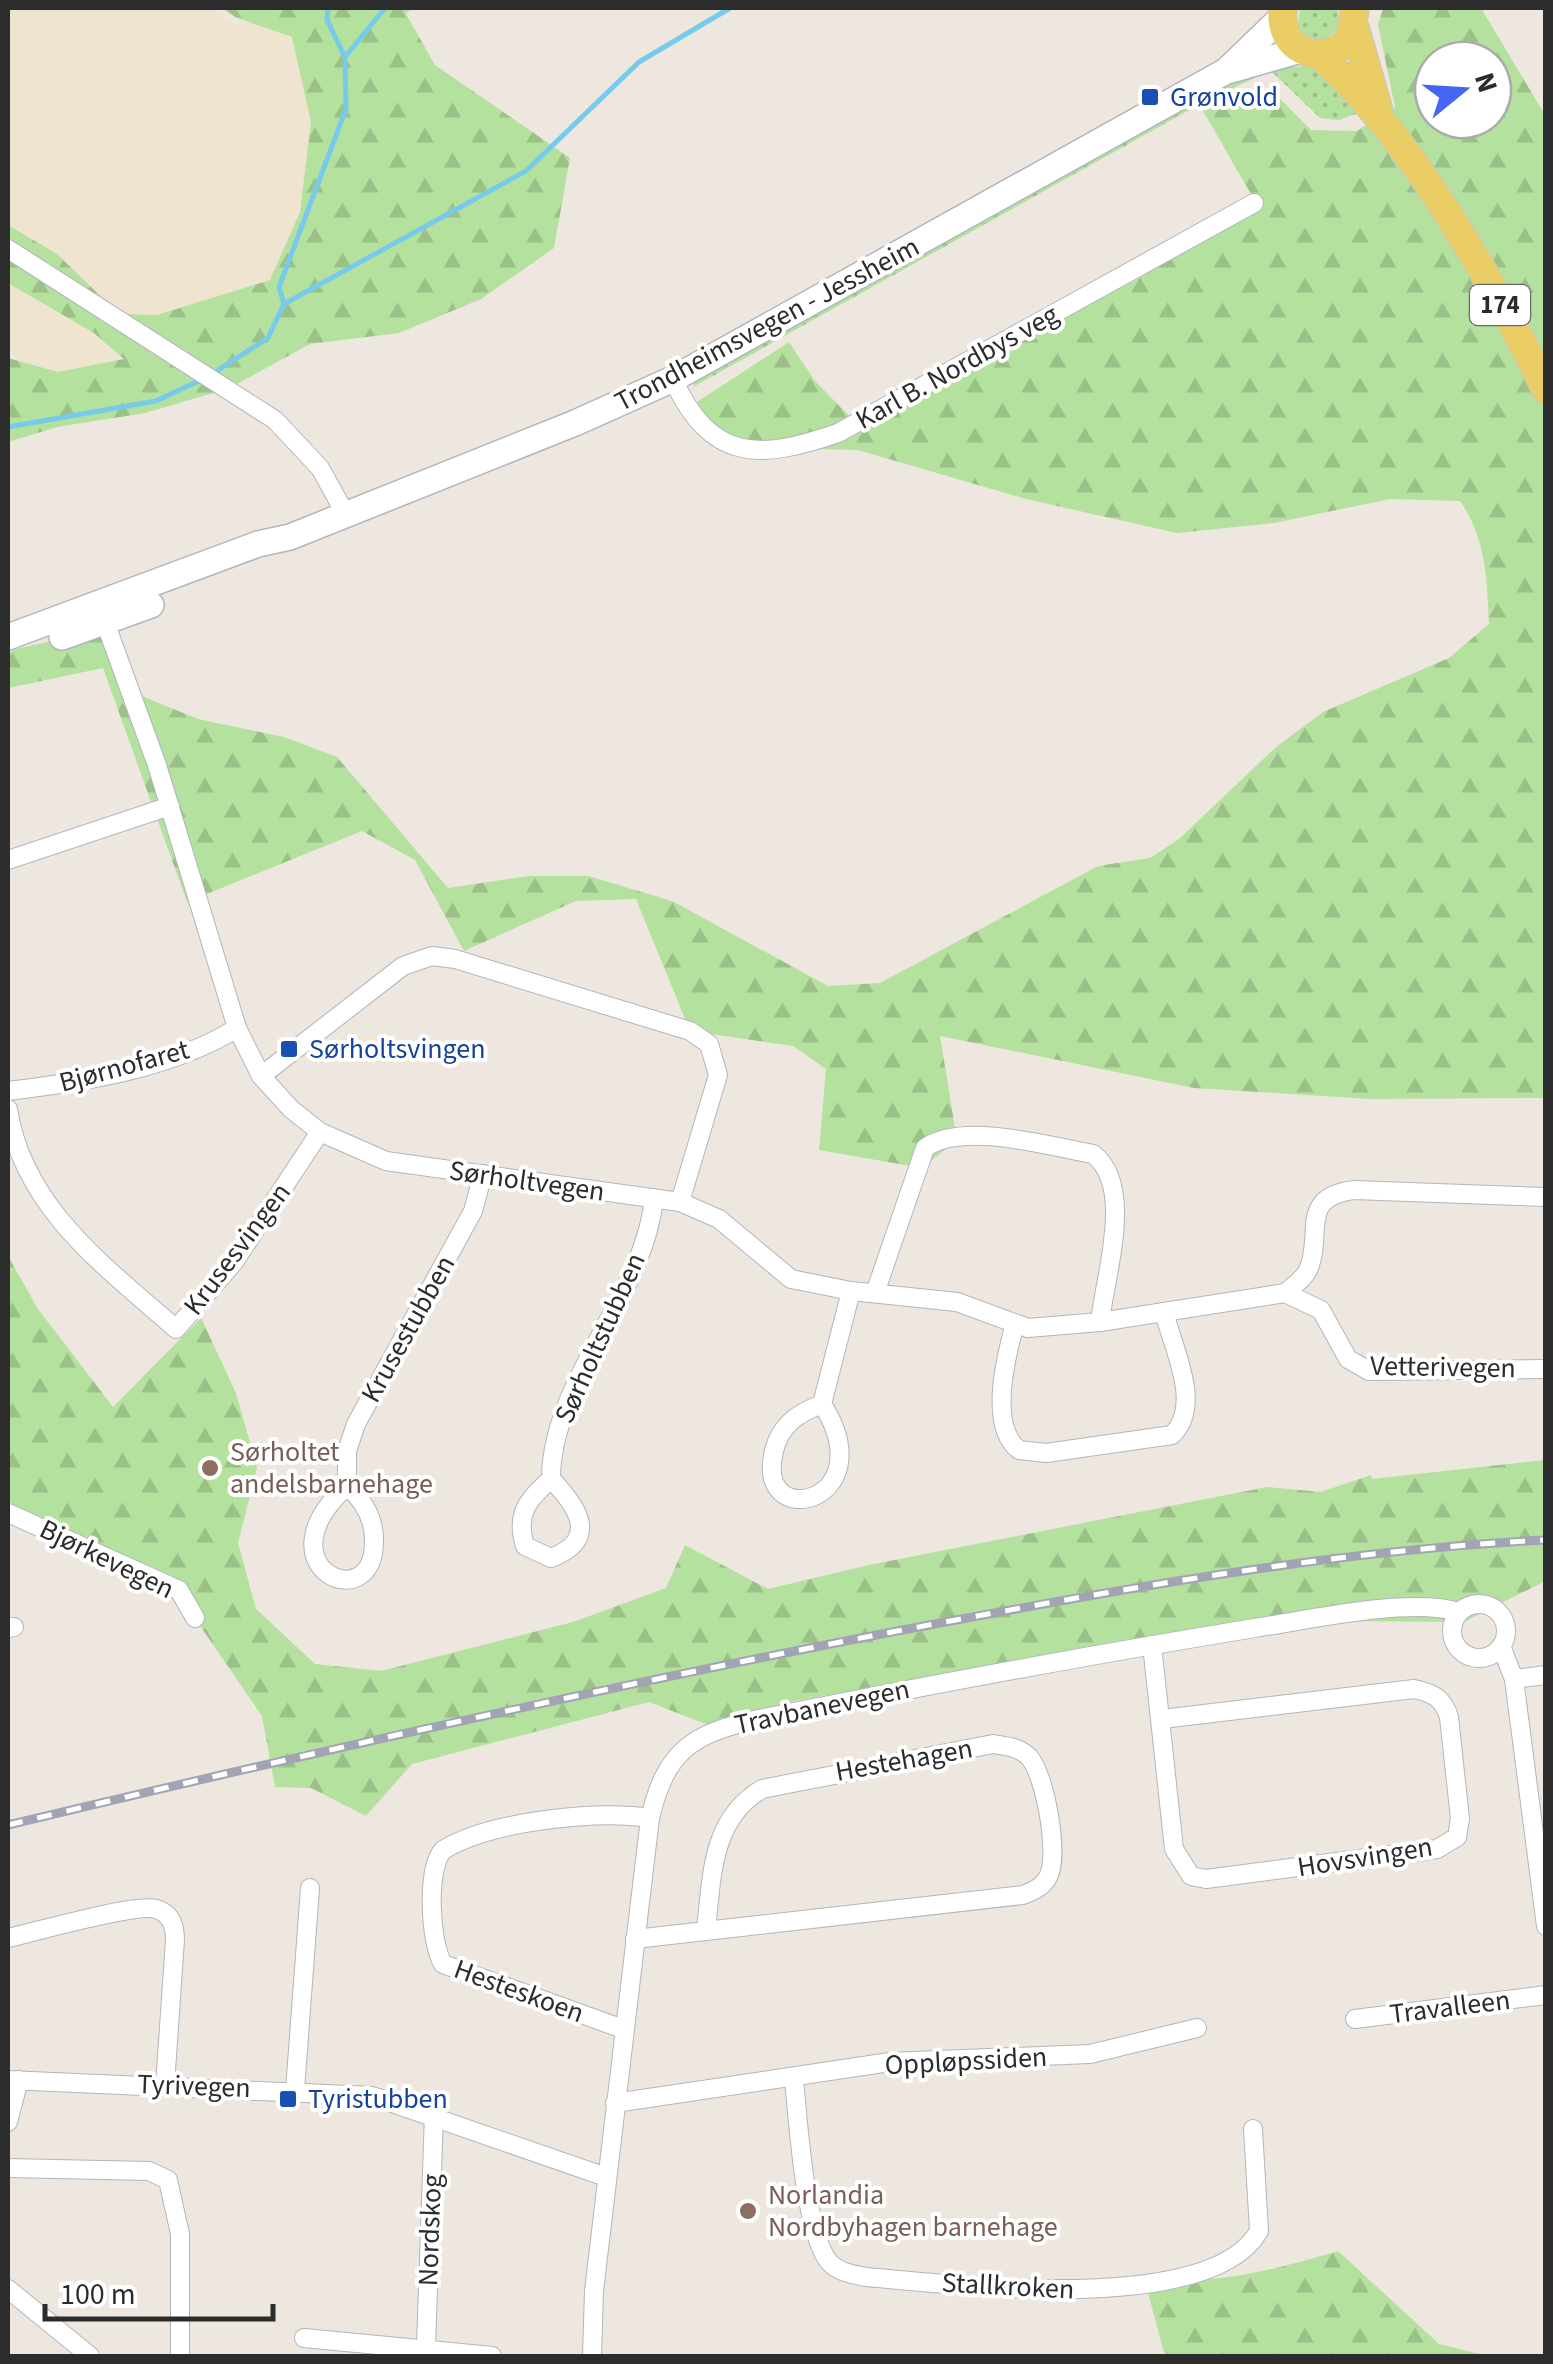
<svg xmlns="http://www.w3.org/2000/svg" width="1553" height="2364" font-family="'Source Sans 3',sans-serif">
  <defs>
    <pattern id="grass-dots" width="8" height="8" patternUnits="userSpaceOnUse" patternTransform="scale(2.5)"><rect width="8" height="8" fill="#b4e19e"/><path d="M2 2h.1M6 6h.1" fill="none" stroke="#9bc188" stroke-width="1.8" stroke-linecap="round"/></pattern>
    <pattern id="forest-firs" width="22" height="20" patternUnits="userSpaceOnUse" patternTransform="scale(2.5)"><rect width="22" height="20" fill="#b4e19e"/><path d="M5 1l3.5 6h-7zM16 11l3.5 6h-7z" fill="#9bc188"/></pattern>
  </defs>
  <rect width="100%" height="100%" fill="#ede7df"/>
  <!-- education -->
  <polygon fill="#eee4cf" points="8,8 210,8 235,24 282,18 313,45 324,112 283,336 30,381 8,346"/>
  <!-- grass -->
  <g fill="url(#grass-dots)">
    <polygon points="1300,8 1338,8 1339,29 1321,41 1306,37 1298,26"/>
    <polygon points="1311,66 1361,112 1339,120 1320,118 1268,68"/>
    <polygon points="1258,73 1255,78 1211,98 693,387 695,380 1220,86"/>
  </g>
  <!-- forest -->
  <g fill="url(#forest-firs)" fill-rule="evenodd">
    <polygon points="222,8 412,8 406,14 435,65 570,158 554,248 481,299 399,333 310,344 230,388 145,413 57,427 8,442 8,358 58,372 124,359 94,333 8,283 8,225 57,254 119,314 157,315 270,280 300,212 311,122 292,37 237,18"/>
    <path d="M 1383,8 L 1481,8 L 1545,115 L 1545,1098 L 1371,1099 L 1194,1088 L 940,1036 L 957,1140 L 922,1168 L 819,1150 L 826,1069 L 793,1046 L 690,1031 L 636,899 L 576,901 L 464,951 L 415,860 L 362,831 L 187,902 L 103,668 L 8,688 L 8,654 L 15,649 L 102,631 L 137,694 L 198,719 L 284,737 L 337,757 L 448,888 L 529,876 L 588,876 L 672,901 L 828,986 L 880,983 L 1098,866 L 1150,858 L 1179,839 L 1276,747 L 1323,712 L 1449,658 L 1489,624 C 1487,579 1486,538 1460,501 L 1390,499 L 1274,523 L 1177,533 L 1026,499 L 858,450 L 777,448 L 715,437 L 691,406 L 789,342 L 815,381 L 860,427 L 1134,281 L 1259,208 L 1203,111 C 1224,96 1247,92 1273,92 L 1311,130 L 1357,131 L 1395,107 L 1378,25 ZM 1433,60 L 1493,60 L 1493,120 L 1433,120 Z"/>
    <polygon points="8,1256 38,1309 113,1407 201,1318 236,1393 257,1468 238,1543 256,1609 315,1664 381,1671 573,1622 666,1588 685,1545 768,1589 869,1565 1267,1487 1321,1492 1371,1475 1372,1479 1545,1460 1545,1581 1464,1622 1336,1621 976,1669 795,1701 713,1727 649,1702 412,1764 366,1816 311,1788 275,1787 262,1716 196,1620 155,1584 70,1552 11,1503 8,1494"/>
    <path d="M 1338,2251 L 1439,2344 L 1488,2356 L 1165,2356 L 1145,2282 C 1220,2283 1267,2272 1338,2251 Z"/>
  </g>
  <g fill="none" stroke-linecap="round" stroke-linejoin="round">
    <!-- stream -->
    <g stroke="#77cbea" stroke-width="5">
      <polyline points="345,57 385,8"/>
      <polyline points="284,304 279,287 346,109 345,57 327,20 328,8"/>
      <polyline points="212,374 268,338 284,304 526,171 639,62 730,8"/>
      <polyline points="8,427 156,401 203,379"/>
    </g>
    <defs>
      <g id="street">
        <polyline points="8,249 275,420 320,468 346,515"/>
        <path d="M 673,379 C 711,463 760,460 838,433 L 1254,203"/>
        <polyline points="101,611 157,765 237,1028 261,1076 291,1109 320,1132 386,1161 680,1202 719,1219 791,1279 851,1291 957,1302 1028,1328 1100,1322 1285,1293 1321,1310 1348,1359 1369,1371 1546,1369"/>
        <polyline points="8,860 170,806"/>
        <polyline points="261,1076 403,966 432,956 455,959 690,1031 709,1044 718,1075 680,1202"/>
        <path d="M 8,1091 C 83,1082 171,1069 237,1028"/>
        <path d="M 8,1109 C 23,1208 106,1267 176,1329 L 234,1262 L 320,1132"/>
        <path d="M 875,1293 L 925,1148 C 962,1121 1049,1146 1093,1154 C 1135,1186 1105,1275 1100,1322"/>
        <path d="M 1285,1293 C 1293,1286 1303,1280 1308,1270 C 1324,1236 1297,1197 1354,1190 L 1546,1197"/>
        <path d="M 1015,1324 C 1006,1356 988,1426 1019,1450 L 1046,1453 L 1172,1435 C 1203,1406 1173,1348 1164,1312"/>
        <path d="M 822,1404 C 886,1504 753,1534 774,1451 C 780,1425 798,1413 822,1404 L 851,1291"/>
        <path d="M 551,1479 C 578,1507 600,1539 551,1558 L 525,1546 C 515,1514 528,1499 551,1479 C 551,1382 645,1294 654,1198"/>
        <path d="M 347,1486 C 363,1500 374,1518 374,1540 C 376,1620 257,1567 347,1486 L 347,1451 L 356,1424 L 473,1211 L 483,1174"/>
        <polyline points="8,1513 179,1590 195,1618"/>
        <circle cx="1479" cy="1631" r="27"/>
        <polyline points="8,1628 14,1627"/>
        <path d="M 1152,1645 L 1174,1849 L 1191,1876 L 1206,1879 L 1437,1849 L 1457,1837 L 1460,1819 L 1449,1717 C 1443,1698 1433,1693 1414,1689 L 1162,1719"/>
        <polyline points="1501,1646 1514,1679 1546,1926"/>
        <polyline points="1514,1679 1546,1675"/>
        <path d="M 8,1938 C 35,1932 136,1903 156,1909 C 171,1913 175,1926 175,1940 L 165,2085"/>
        <path d="M 635,1939 L 1023,1895 C 1033,1891 1043,1887 1048,1877 C 1060,1856 1045,1774 1029,1757 C 1019,1747 1006,1746 993,1744 L 762,1789 C 711,1819 712,1876 706,1930"/>
        <polyline points="1355,2019 1546,1995"/>
        <path d="M 623,2029 L 443,1964 C 430,1943 426,1869 443,1850 C 490,1821 596,1810 650,1818"/>
        <polyline points="8,2080 372,2096 606,2177"/>
        <path d="M 794,2080 C 798,2119 805,2236 830,2263 C 840,2273 853,2274 866,2277 C 951,2284 1210,2317 1259,2231 L 1253,2129"/>
        <polyline points="295,2090 310,1888"/>
        <polyline points="615,2103 890,2062 1090,2054 1197,2028"/>
        <polyline points="8,2122 19,2080"/>
        <polyline points="8,2168 149,2171 168,2180 180,2234 180,2356"/>
        <polyline points="8,2289 90,2356"/>
        <polyline points="304,2338 492,2356"/>
        <polyline points="426,2346 434,2114"/>
        <path d="M 592,2356 L 594,2291 L 650,1818 C 666,1750 693,1733 759,1719 C 924,1686 1089,1655 1255,1628 C 1308,1620 1409,1597 1459,1612"/>
      </g>
      <g id="secondary">
        <polyline points="1231,70 1301,50"/>
        <polyline points="8,637 258,544 290,537 575,423 673,379 1226,71 1281,18"/>
        <polyline points="62,637 151,605"/>
      </g>
      <g id="primary">
        <path d="M 1283,8 C 1277,50 1321,69 1350,39 L 1355,8"/>
        <polyline points="1355,28 1378,108"/>
        <path d="M 1319,55 C 1408,132 1494,283 1546,390"/>
      </g>
    </defs>
    <!-- street casing -->
    <use href="#street" stroke="#b2b5bf" stroke-width="20"/>
    <!-- secondary casing -->
    <use href="#secondary" stroke="#b2b5bf" stroke-width="28"/>
    <!-- primary casing -->
    <use href="#primary" stroke="#c8c8c8" stroke-width="30"/>
    <!-- street -->
    <use href="#street" stroke="#fff" stroke-width="18"/>
    <!-- secondary -->
    <use href="#secondary" stroke="#fff" stroke-width="25"/>
    <!-- primary -->
    <use href="#primary" stroke="#ebcd66" stroke-width="28"/>
    <defs>
      <path id="rail" d="M 8,1825 C 301,1755 595,1689 892,1632 C 1109,1591 1325,1551 1546,1540"/>
    </defs>
    <!-- rail casing -->
    <use href="#rail" stroke="#a2a4b5" stroke-width="9"/>
    <!-- rail -->
    <use href="#rail" stroke="#fff" stroke-width="5" stroke-dasharray="15" stroke-linecap="butt"/>
  </g>
  <!-- markers -->
  <g fill="#1a4fb4" stroke="#fff" stroke-width="4">
    <rect x="1140" y="87" width="20" height="20" rx="5"/>
    <rect x="279" y="1039" width="20" height="20" rx="5"/>
    <rect x="278" y="2089" width="20" height="20" rx="5"/>
  </g>
  <g fill="#8d6e63" stroke="#fff" stroke-width="4">
    <circle cx="210" cy="1468" r="10"/>
    <circle cx="748" cy="2211" r="10"/>
  </g>
  <g text-anchor="middle" dominant-baseline="central" stroke-width="8" stroke-linejoin="round" paint-order="stroke">
    <!-- shield labels -->
    <rect fill="#fff" stroke="#6b6b6b" stroke-width="2.5" x="1470" y="285" width="60" height="40" rx="8"/>
    <g font-size="25" font-weight="bold" fill="#2c2c2c">
      <text x="1500" y="305">174</text>
    </g>
    <!-- transit labels -->
    <g font-size="28" fill="#164399" stroke="#fff" text-anchor="start">
      <text x="1170" y="97">Grønvold</text>
      <text x="309" y="1049">Sørholtsvingen</text>
      <text x="308" y="2099">Tyristubben</text>
    </g>
    <!-- street labels -->
    <g font-size="28" fill="#2c2c2c" stroke="#fff">
      <text transform="translate(767 324) rotate(-28)">Trondheimsvegen - Jessheim</text>
      <text transform="translate(957 367) rotate(-29)">Karl B. Nordbys veg</text>
      <text transform="translate(124 1066) rotate(-15)">Bjørnofaret</text>
      <text transform="translate(527 1181) rotate(8)">Sørholtvegen</text>
      <text transform="translate(237 1249) rotate(-53)">Krusesvingen</text>
      <text transform="translate(408 1329) rotate(-61)">Krusestubben</text>
      <text transform="translate(600 1338) rotate(-66)">Sørholtstubben</text>
      <text transform="translate(1443 1367) rotate(1)">Vetterivegen</text>
      <text transform="translate(107 1559) rotate(26)">Bjørkevegen</text>
      <text transform="translate(822 1707) rotate(-12)">Travbanevegen</text>
      <text transform="translate(904 1760) rotate(-10)">Hestehagen</text>
      <text transform="translate(1365 1857) rotate(-9)">Hovsvingen</text>
      <text transform="translate(519 1991) rotate(20)">Hesteskoen</text>
      <text transform="translate(1450 2007) rotate(-7)">Travalleen</text>
      <text transform="translate(966 2061) rotate(-3)">Oppløpssiden</text>
      <text transform="translate(194 2086) rotate(2)">Tyrivegen</text>
      <text transform="translate(430 2230) rotate(-88)">Nordskog</text>
      <text transform="translate(1008 2286) rotate(3)">Stallkroken</text>
    </g>
    <!-- education labels -->
    <g font-size="28" fill="#785e54" stroke="#fff" text-anchor="start">
      <text x="230" y="1452">Sørholtet<tspan x="230" dy="32">andelsbarnehage</tspan></text>
      <text x="768" y="2195">Norlandia<tspan x="768" dy="32">Nordbyhagen barnehage</tspan></text>
    </g>
  </g>
  <!-- border -->
  <rect width="1553" height="2364" fill="none" stroke="#2c2c2c" stroke-width="20"/>
  <!-- north arrow -->
  <g transform="translate(1463 90) rotate(72)"><circle r="48" fill="#ffffff" stroke="#ababab" stroke-width="2.5"/>
  <path d="M0-8L18 38L0 25L-18 38Z" fill="#4665f3"/>
  <text y="-15" font-size="28" font-weight="bold" text-anchor="middle" fill="#2c2c2c">N</text>
  </g>
  <!-- scale -->
  <path d="M45 2304v15h228v-15" fill="none" stroke="#2c2c2c" stroke-width="5"/>
  <text x="60" y="2304" font-size="30" fill="#2c2c2c" stroke="#ffffff" stroke-width="8" paint-order="stroke">100 m</text>
</svg>
